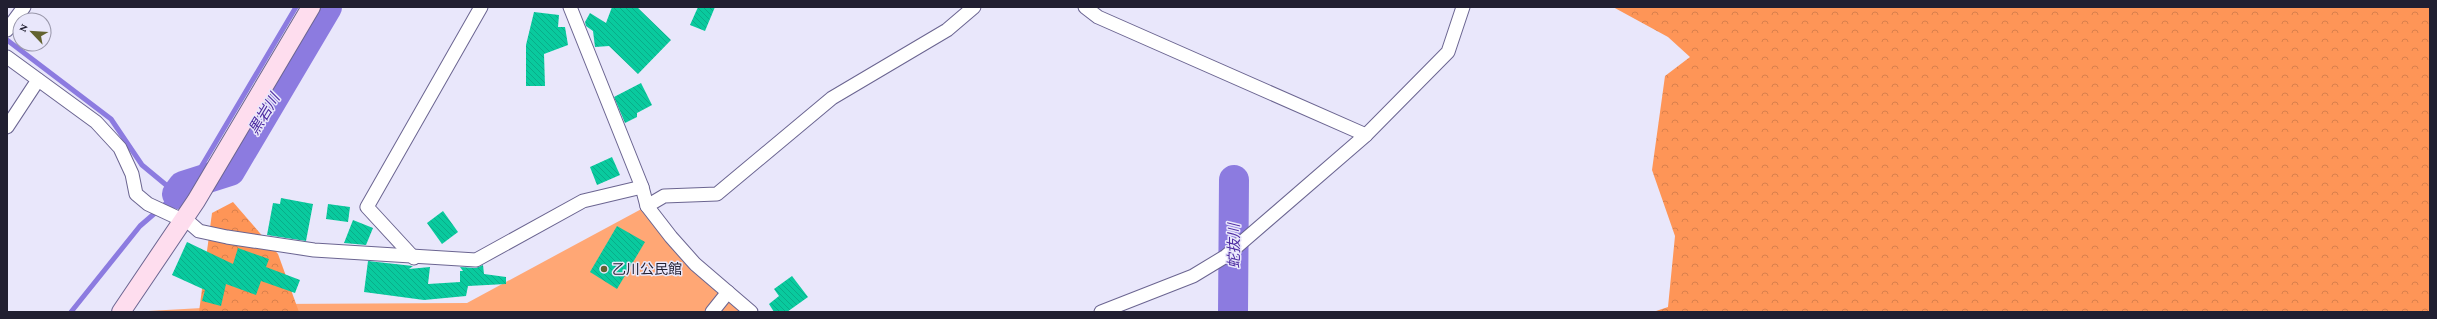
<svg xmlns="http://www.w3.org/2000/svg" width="2437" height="319" font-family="'Crimson Pro','Noto Sans JP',serif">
  <defs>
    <pattern id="forest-crowns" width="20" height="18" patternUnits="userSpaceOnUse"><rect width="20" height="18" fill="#fe9557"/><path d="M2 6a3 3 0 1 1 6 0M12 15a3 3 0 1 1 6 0" fill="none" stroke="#d9804c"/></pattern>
    <pattern id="building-back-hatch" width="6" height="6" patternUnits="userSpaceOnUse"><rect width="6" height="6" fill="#09ca9e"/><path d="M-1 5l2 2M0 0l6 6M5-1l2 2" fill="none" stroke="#09ad89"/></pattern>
  </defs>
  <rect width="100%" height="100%" fill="#e9e7fb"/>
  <!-- green -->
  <polygon fill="#ffa775" points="647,206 751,312 130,312 274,304 467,303"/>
  <!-- forest -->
  <g fill="url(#forest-crowns)">
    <polygon points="1613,7 2430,7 2430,312 1653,312 1668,307 1675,236 1652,170 1665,76 1690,57 1668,37"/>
    <polygon points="233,202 278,254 299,312 199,312 212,213"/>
  </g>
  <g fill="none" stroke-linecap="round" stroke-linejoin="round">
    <!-- stream -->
    <g stroke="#8c7be0" stroke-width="5">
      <polyline points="7,40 111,119 142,165 177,194 140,226 71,312"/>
      <polyline points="191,184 296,7"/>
    </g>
    <!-- river -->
    <g stroke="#8c7be0" stroke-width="30">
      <polyline points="177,194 183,186 230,171 327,7"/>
      <polyline points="1233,312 1234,180"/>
    </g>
  </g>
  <!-- building -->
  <g fill="url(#building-back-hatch)">
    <polygon points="612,7 637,7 671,40 638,74 609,46 595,47 593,31 586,26 585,22 590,13 606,23"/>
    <polygon points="698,7 715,7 705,31 690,25"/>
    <polygon points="534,12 559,15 558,27 565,27 568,45 544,54 545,86 526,86 526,45"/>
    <polygon points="641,83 652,105 637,113 637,117 625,123 614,97"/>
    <polygon points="612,157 620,175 597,185 590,167"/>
    <polygon points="281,198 313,204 306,241 267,235 273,203 280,204"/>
    <polygon points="328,204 350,207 348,222 326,219"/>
    <polygon points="443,211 458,232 442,244 427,223"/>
    <polygon points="353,220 373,228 366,245 344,243"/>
    <polygon points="617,226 645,242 617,289 590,272"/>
    <polygon points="187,242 233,264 238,248 269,259 266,267 300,280 295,293 261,281 256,295 226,284 221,306 202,301 205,290 172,275"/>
    <polygon points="368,261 413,266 409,269 430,267 428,284 460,282 460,271 463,271 460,267 476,268 483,265 484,274 506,277 506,284 468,286 466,296 424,300 364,292"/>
    <polygon points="792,276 808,297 787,312 774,312 769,304 779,296 774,289"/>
  </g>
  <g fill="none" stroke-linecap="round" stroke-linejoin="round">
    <defs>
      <g id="street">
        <polyline points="570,7 642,187 647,206 671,237 695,264 751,312"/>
        <polyline points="1085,7 1098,17 1366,135"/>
        <polyline points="7,30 24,7"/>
        <polyline points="7,57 96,122 120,148 132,174 136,194 148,204 191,224 199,231 227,237 314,250 476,260 583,201 642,187"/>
        <polyline points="7,127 38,80"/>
        <polyline points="647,206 664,196 717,194 832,98 947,30 974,7"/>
        <polyline points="414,258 367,207 481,7"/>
        <polyline points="712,312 728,292"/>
        <polyline points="1101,312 1193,276 1226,256 1366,135 1448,52 1463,7"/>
      </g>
      <polyline id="secondary" points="121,312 196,201 311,7"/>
    </defs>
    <!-- street casing -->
    <use href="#street" stroke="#6b6591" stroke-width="15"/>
    <!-- secondary casing -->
    <use href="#secondary" stroke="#6b6591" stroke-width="20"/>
    <!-- street -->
    <use href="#street" stroke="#fff" stroke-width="13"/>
    <!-- secondary -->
    <use href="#secondary" stroke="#feddee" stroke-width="18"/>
  </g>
  <!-- markers -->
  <circle fill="#636330" stroke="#e9e7fb" stroke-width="1.5" cx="604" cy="269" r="4"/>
  <g text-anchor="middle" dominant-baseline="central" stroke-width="3" stroke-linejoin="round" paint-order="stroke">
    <!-- poi labels -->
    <g font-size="14" fill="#211f31" stroke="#e9e7fb" text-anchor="start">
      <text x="612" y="269">乙川公民館</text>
    </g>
    <!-- water labels -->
    <g font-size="15" font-style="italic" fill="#4e2ca2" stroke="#e9e7fb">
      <text transform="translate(264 114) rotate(-59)">黒岩川</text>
      <text transform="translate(1234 246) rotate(-90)">蛇抜川</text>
    </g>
  </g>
  <!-- border -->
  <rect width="2437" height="319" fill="none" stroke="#211f31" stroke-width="16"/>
  <!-- north arrow -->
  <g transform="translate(32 32) rotate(295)"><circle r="19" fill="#e9e7fb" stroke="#9997aa"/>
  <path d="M0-3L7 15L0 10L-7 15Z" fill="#636330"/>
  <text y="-6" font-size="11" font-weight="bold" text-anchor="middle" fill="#211f31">N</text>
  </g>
</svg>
